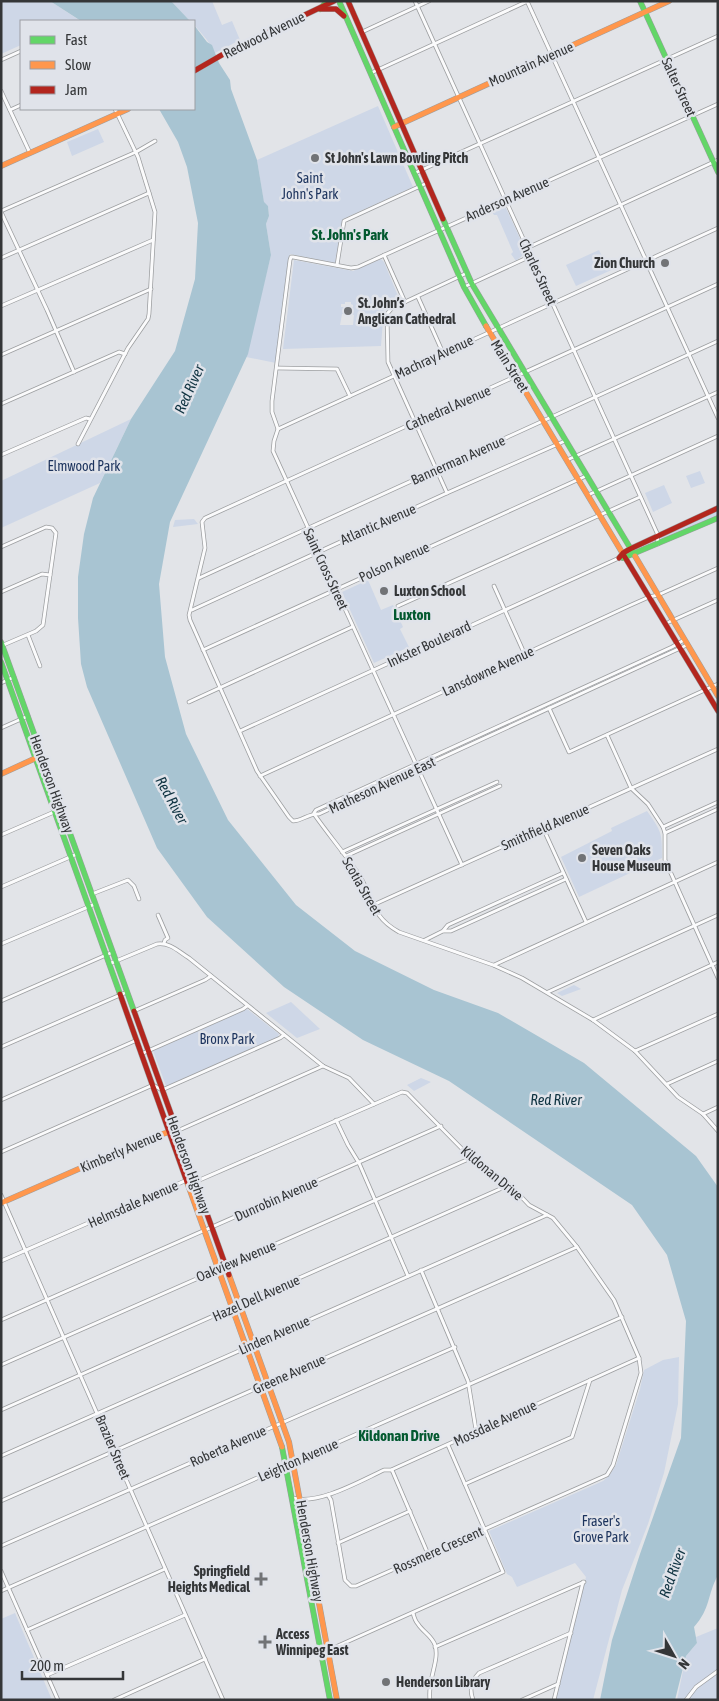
<svg xmlns="http://www.w3.org/2000/svg" width="719" height="1701" font-family="'Asap Condensed',sans-serif">
  <rect width="100%" height="100%" fill="#e2e4e8"/>
  <!-- green -->
  <g fill="#ced7e7" fill-rule="evenodd">
    <polygon points="1,1 50,1 79,20 75,21 21,21 21,45 1,54"/>
    <path d="M 171,1 L 212,1 L 222,25 L 232,21 L 240,40 L 215,53 C 212,45 200,31 194,25 L 194,21 L 190,21 Z"/>
    <polygon points="378,106 413,187 343,219 335,263 290,254 276,363 246,357 271,255 266,224 269,216 268,206 264,203 257,160"/>
    <polygon points="98,129 104,142 72,156 67,142"/>
    <polygon points="505,206 524,247 523,255 516,261 511,254 513,252 497,215 494,215 492,212"/>
    <polygon points="599,250 606,264 615,260 618,267 576,286 566,265"/>
    <path d="M 381,259 L 384,262 L 398,296 L 396,300 L 384,306 L 381,346 L 283,349 L 294,260 L 353,271 ZM 345,302 L 351,302 L 351,304 L 353,305 L 353,307 L 351,307 L 351,314 L 354,315 L 353,325 L 340,325 L 342,314 L 345,314 L 345,307 L 341,307 L 341,304 L 345,304 Z"/>
    <polygon points="131,419 100,483 1,528 1,481"/>
    <polygon points="700,471 705,483 691,488 686,476"/>
    <polygon points="664,485 672,503 653,512 645,493"/>
    <polygon points="718,510 718,516 667,538 662,539 660,537"/>
    <polygon points="194,519 198,524 173,527 175,520"/>
    <polygon points="368,580 381,610 393,605 403,627 400,629 409,647 374,663 342,592"/>
    <path d="M 647,811 C 662,832 662,833 662,858 L 579,897 L 561,857 L 612,831 L 611,828 Z"/>
    <polygon points="574,985 581,989 562,996 557,993"/>
    <polygon points="291,1002 320,1029 297,1038 266,1013"/>
    <polygon points="247,1009 279,1034 278,1037 166,1086 153,1051"/>
    <polygon points="421,1078 431,1082 414,1091 407,1085"/>
    <polygon points="679,1357 678,1404 664,1473 648,1524 622,1590 593,1700 556,1700 586,1577 575,1563 517,1587 512,1577 507,1574 489,1531 603,1481 609,1476 616,1465 640,1389 644,1370 663,1360"/>
    <polygon points="15,1613 52,1700 1,1700 1,1619"/>
    <polygon points="718,1628 718,1700 677,1700 686,1656 697,1643 696,1637"/>
  </g>
  <!-- water -->
  <g fill="#a8c4d2">
    <polygon points="50,1 171,1 190,21 81,21"/>
    <path d="M 194,25 L 207,42 L 212,45 L 219,63 L 230,80 L 231,89 L 257,160 L 264,202 L 268,206 L 269,216 L 266,224 L 271,255 L 248,354 L 170,522 L 159,584 L 165,657 L 186,734 L 228,820 L 296,905 L 355,951 L 434,990 L 498,1013 L 584,1063 L 696,1156 L 718,1187 L 718,1575 C 707,1595 711,1608 694,1627 L 697,1643 L 686,1656 L 675,1700 L 600,1700 L 612,1640 L 640,1554 L 681,1438 L 686,1321 L 667,1255 L 632,1205 L 449,1081 L 363,1040 L 284,987 L 207,917 L 157,848 L 87,687 L 81,664 L 78,618 L 78,577 L 84,534 L 93,498 L 131,419 L 175,351 L 195,279 L 198,223 L 187,167 L 178,142 L 159,109 L 194,109 Z"/>
  </g>
  <g fill="none" stroke-linecap="round" stroke-linejoin="round">
    <defs>
      <g id="street">
        <polyline points="415,1 657,533 658,544"/>
        <polyline points="527,1 645,258"/>
        <polyline points="362,32 429,1"/>
        <polyline points="1,60 21,51"/>
        <polyline points="371,73 528,1"/>
        <polyline points="1,91 30,153"/>
        <polyline points="10,110 21,105"/>
        <polyline points="415,173 718,36"/>
        <polyline points="1,211 136,152 155,141"/>
        <polyline points="1,212 47,310 74,372"/>
        <polyline points="527,248 718,160"/>
        <polyline points="384,255 405,302"/>
        <polyline points="1,258 149,193"/>
        <polyline points="648,260 718,228"/>
        <polyline points="647,263 718,418"/>
        <polyline points="337,265 344,221 427,183"/>
        <polyline points="464,287 531,256"/>
        <polyline points="418,297 443,353"/>
        <polyline points="1,306 153,240"/>
        <polyline points="1,355 151,289"/>
        <polyline points="277,368 337,369 350,396"/>
        <polyline points="1,404 119,352 125,354"/>
        <polyline points="278,429 643,262"/>
        <polyline points="78,444 128,348 148,319 149,314 155,212 138,157 115,109"/>
        <polyline points="1,455 86,418 90,419"/>
        <polyline points="567,460 718,392"/>
        <polyline points="447,493 388,362 387,314 392,308 467,273"/>
        <polyline points="588,495 718,436"/>
        <polyline points="1,547 46,527 52,528 56,533 43,625 36,631 1,646"/>
        <polyline points="199,578 718,341"/>
        <polyline points="494,586 525,655"/>
        <polyline points="1,592 42,574 50,575"/>
        <polyline points="398,606 640,497"/>
        <polyline points="192,610 447,493 565,441"/>
        <polyline points="669,622 718,600"/>
        <polyline points="28,635 40,666"/>
        <path d="M 687,645 L 319,814 C 309,813 302,821 293,821 L 289,817 L 257,771 L 190,620 L 189,615 L 205,548 L 202,522 L 205,518 L 718,284"/>
        <polyline points="203,650 586,476"/>
        <polyline points="1,683 14,677"/>
        <polyline points="189,702 352,627"/>
        <polyline points="549,708 569,752 718,684"/>
        <polyline points="1,728 28,716"/>
        <polyline points="240,731 619,558"/>
        <polyline points="607,735 631,788 648,804 663,827 665,833 665,860 718,978"/>
        <polyline points="260,776 631,605 649,597 658,595 718,568"/>
        <polyline points="314,813 316,810 672,647 684,640"/>
        <path d="M 314,814 C 328,834 344,853 358,873 C 374,898 370,916 399,932 L 493,965 L 522,978 L 593,1020 L 635,1051 L 678,1097 L 703,1114 L 718,1131"/>
        <polyline points="663,827 718,802"/>
        <polyline points="543,828 586,922"/>
        <polyline points="665,833 718,809"/>
        <polyline points="1,835 61,809"/>
        <polyline points="342,852 497,782"/>
        <polyline points="346,856 500,786"/>
        <polyline points="462,865 273,451 274,441 278,429 272,412 272,401 290,260 291,257 293,257 351,268 358,267 718,104"/>
        <polyline points="1,887 77,854"/>
        <polyline points="92,894 128,880 134,886 139,899"/>
        <polyline points="373,905 718,749"/>
        <polyline points="158,915 168,938 165,940 164,943"/>
        <polyline points="444,931 451,931 566,879"/>
        <polyline points="425,940 443,931 448,925 563,873"/>
        <polyline points="1,944 95,904"/>
        <path d="M 109,964 L 157,944 C 170,942 179,952 189,958 L 323,1066 L 349,1078 L 374,1104"/>
        <polyline points="494,965 718,862"/>
        <polyline points="548,992 718,915"/>
        <polyline points="1,1001 113,952"/>
        <polyline points="134,1011 205,980 211,976"/>
        <polyline points="593,1020 718,962"/>
        <polyline points="1,1047 127,992"/>
        <polyline points="635,1051 718,1014"/>
        <polyline points="141,1054 243,1009 247,1006"/>
        <polyline points="667,1084 718,1061"/>
        <polyline points="1,1100 137,1040"/>
        <polyline points="703,1114 718,1107"/>
        <polyline points="336,1120 348,1145 359,1163 408,1276"/>
        <polyline points="177,1131 323,1066"/>
        <polyline points="1,1152 153,1085 162,1090 280,1038 284,1035"/>
        <polyline points="1,1195 223,1700"/>
        <polyline points="1,1261 187,1180 195,1182 402,1092 407,1093 471,1158 510,1185 529,1205 553,1218 577,1247 614,1300 639,1358 641,1373 613,1465 607,1475 356,1586 351,1586 345,1580 331,1500 328,1495"/>
        <polyline points="421,1270 468,1381 476,1430"/>
        <polyline points="1,1320 441,1126"/>
        <polyline points="1,1365 471,1158"/>
        <polyline points="1,1410 509,1185"/>
        <polyline points="1,1456 547,1215"/>
        <polyline points="392,1470 428,1554"/>
        <polyline points="465,1484 572,1437 590,1380"/>
        <path d="M 293,1498 C 319,1505 360,1481 384,1470 L 391,1470 L 639,1358"/>
        <polyline points="1,1501 577,1247"/>
        <polyline points="338,1543 410,1511"/>
        <polyline points="1,1546 455,1347"/>
        <polyline points="1,1571 58,1700"/>
        <polyline points="1,1591 622,1317"/>
        <path d="M 413,1613 C 414,1617 415,1621 418,1624 C 423,1632 432,1636 435,1645 C 440,1661 427,1680 430,1700"/>
        <polyline points="27,1630 165,1569"/>
        <polyline points="435,1647 584,1582"/>
        <polyline points="322,1653 503,1572 448,1445"/>
        <polyline points="47,1675 185,1615"/>
        <polyline points="114,1700 205,1659"/>
        <path d="M 473,1700 C 469,1689 471,1681 479,1673 L 571,1633"/>
        <polyline points="522,1700 558,1684"/>
        <polyline points="554,1700 583,1582"/>
        <polyline points="686,1700 696,1687 718,1671"/>
      </g>
      <g id="fast">
        <polyline points="339,1 464,287 486,326"/>
        <polyline points="640,1 718,172"/>
        <polyline points="320,9 327,1"/>
        <polyline points="443,219 472,284 635,556"/>
        <polyline points="623,558 718,518"/>
        <polyline points="1,642 134,1011"/>
        <polyline points="1,662 120,994"/>
        <polyline points="282,1447 330,1700"/>
      </g>
      <g id="slow">
        <polyline points="394,127 669,1"/>
        <polyline points="1,166 128,109"/>
        <polyline points="486,326 623,554"/>
        <polyline points="635,556 718,696"/>
        <polyline points="1,774 36,758"/>
        <polyline points="187,1182 282,1447"/>
        <polyline points="1,1203 147,1139 172,1131"/>
        <polyline points="229,1275 289,1442 337,1700"/>
      </g>
      <g id="jam">
        <polyline points="348,1 443,219"/>
        <polyline points="320,9 336,9 344,16"/>
        <polyline points="194,71 227,52 334,1"/>
        <polyline points="623,554 718,711"/>
        <polyline points="619,558 623,553 630,549 718,508"/>
        <polyline points="120,994 187,1182"/>
        <polyline points="134,1011 229,1275"/>
      </g>
    </defs>
    <!-- street casing -->
    <use href="#street" stroke="#9c9ea0" stroke-width="4.5"/>
    <!-- fast casing -->
    <use href="#fast" stroke="#9c9ea0" stroke-width="6"/>
    <!-- slow casing -->
    <use href="#slow" stroke="#9c9ea0" stroke-width="6"/>
    <!-- jam casing -->
    <use href="#jam" stroke="#9c9ea0" stroke-width="6"/>
    <!-- street -->
    <use href="#street" stroke="#fbfbfc" stroke-width="3"/>
    <!-- fast -->
    <use href="#fast" stroke="#63d668" stroke-width="5"/>
    <!-- slow -->
    <use href="#slow" stroke="#ff974d" stroke-width="5"/>
    <!-- jam -->
    <use href="#jam" stroke="#b3261e" stroke-width="5"/>
  </g>
  <!-- markers -->
  <g fill="#717376" stroke="#e0e3ea" stroke-width="2">
    <circle cx="315" cy="158" r="5"/>
    <circle cx="665" cy="263" r="5"/>
    <circle cx="348" cy="311" r="5"/>
    <circle cx="384" cy="591" r="5"/>
    <circle cx="582" cy="858" r="5"/>
    <path d="M258.5 1571.5h5v5h5v5h-5v5h-5v-5h-5v-5h5z"/>
    <path d="M262.5 1634.5h5v5h5v5h-5v5h-5v-5h-5v-5h5z"/>
    <circle cx="386" cy="1682" r="5"/>
  </g>
  <g text-anchor="middle" dominant-baseline="central" stroke-width="5" stroke-linejoin="round" paint-order="stroke">
    <!-- street labels -->
    <g font-size="14" fill="#343638" stroke="#e0e3ea">
      <text transform="translate(264 35) rotate(-26)">Redwood Avenue</text>
      <text transform="translate(531 64) rotate(-24)">Mountain Avenue</text>
      <text transform="translate(679 87) rotate(65)">Salter Street</text>
      <text transform="translate(507 199) rotate(-24)">Anderson Avenue</text>
      <text transform="translate(538 272) rotate(65)">Charles Street</text>
      <text transform="translate(434 357) rotate(-25)">Machray Avenue</text>
      <text transform="translate(510 366) rotate(58)">Main Street</text>
      <text transform="translate(448 408) rotate(-24)">Cathedral Avenue</text>
      <text transform="translate(458 460) rotate(-24)">Bannerman Avenue</text>
      <text transform="translate(378 524) rotate(-24)">Atlantic Avenue</text>
      <text transform="translate(394 562) rotate(-25)">Polson Avenue</text>
      <text transform="translate(326 569) rotate(65)">Saint Cross Street</text>
      <text transform="translate(429 644) rotate(-25)">Inkster Boulevard</text>
      <text transform="translate(488 671) rotate(-25)">Lansdowne Avenue</text>
      <text transform="translate(52 784) rotate(70)">Henderson Highway</text>
      <text transform="translate(382 785) rotate(-25)">Matheson Avenue East</text>
      <text transform="translate(545 827) rotate(-24)">Smithfield Avenue</text>
      <text transform="translate(362 886) rotate(60)">Scotia Street</text>
      <text transform="translate(121 1151) rotate(-23)">Kimberly Avenue</text>
      <text transform="translate(189 1165) rotate(70)">Henderson Highway</text>
      <text transform="translate(492 1173) rotate(40)">Kildonan Drive</text>
      <text transform="translate(276 1199) rotate(-24)">Dunrobin Avenue</text>
      <text transform="translate(133 1204) rotate(-24)">Helmsdale Avenue</text>
      <text transform="translate(236 1261) rotate(-23)">Oakview Avenue</text>
      <text transform="translate(256 1298) rotate(-24)">Hazel Dell Avenue</text>
      <text transform="translate(274 1335) rotate(-24)">Linden Avenue</text>
      <text transform="translate(289 1374) rotate(-24)">Greene Avenue</text>
      <text transform="translate(495 1423) rotate(-25)">Mossdale Avenue</text>
      <text transform="translate(228 1446) rotate(-24)">Roberta Avenue</text>
      <text transform="translate(113 1447) rotate(67)">Brazier Street</text>
      <text transform="translate(298 1460) rotate(-24)">Leighton Avenue</text>
      <text transform="translate(438 1550) rotate(-24)">Rossmere Crescent</text>
      <text transform="translate(310 1551) rotate(80)">Henderson Highway</text>
    </g>
    <!-- poi labels -->
    <g font-size="14" font-weight="bold" fill="#343638" stroke="#e0e3ea" text-anchor="start">
      <text x="325" y="158">St John's Lawn Bowling Pitch</text>
      <text x="655" y="263" text-anchor="end">Zion Church</text>
      <text x="358" y="303">St. John’s<tspan x="358" dy="16">Anglican Cathedral</tspan></text>
      <text x="394" y="591">Luxton School</text>
      <text x="592" y="850">Seven Oaks<tspan x="592" dy="16">House Museum</tspan></text>
      <text x="250" y="1571" text-anchor="end">Springfield<tspan x="250" dy="16">Heights Medical</tspan></text>
      <text x="276" y="1634">Access<tspan x="276" dy="16">Winnipeg East</tspan></text>
      <text x="396" y="1682">Henderson Library</text>
    </g>
    <!-- park labels -->
    <g font-size="14" fill="#1c335d" stroke="#e0e3ea">
      <text x="310" y="178">Saint<tspan x="310" dy="16">John's Park</tspan></text>
      <text x="84" y="466">Elmwood Park</text>
      <text x="227" y="1039">Bronx Park</text>
      <text x="601" y="1521">Fraser's<tspan x="601" dy="16">Grove Park</tspan></text>
    </g>
    <!-- neighbourhood labels -->
    <g font-size="15" font-weight="bold" fill="#035930" stroke="#e0e3ea">
      <text x="350" y="234">St. John's Park</text>
      <text x="412" y="614">Luxton</text>
      <text x="399" y="1435">Kildonan Drive</text>
    </g>
    <!-- water labels -->
    <g font-size="15" font-style="italic" fill="#0f3341" stroke="#e0e3ea">
      <text transform="translate(189 389) rotate(-66)">Red River</text>
      <text transform="translate(172 800) rotate(62)">Red River</text>
      <text x="556" y="1099">Red River</text>
      <text transform="translate(672 1573) rotate(-70)">Red River</text>
    </g>
  </g>
  <!-- border -->
  <rect width="719" height="1701" fill="none" stroke="#343638" stroke-width="5"/>
  <!-- legend -->
  <rect x="20" y="20" width="175" height="90" fill="#e0e3ea" stroke="#9b9ea3"/>
  <rect x="30" y="36" width="25" height="8" fill="#63d668" stroke="#9b9ea3"/>
  <text x="65" y="45" font-size="15" fill="#343638">Fast</text>
  <rect x="30" y="61" width="25" height="8" fill="#ff974d" stroke="#9b9ea3"/>
  <text x="65" y="70" font-size="15" fill="#343638">Slow</text>
  <rect x="30" y="86" width="25" height="8" fill="#b3261e" stroke="#9b9ea3"/>
  <text x="65" y="95" font-size="15" fill="#343638">Jam</text>
  <!-- north arrow -->
  <g transform="translate(674 1656) rotate(129)" stroke="#e0e3ea" stroke-width="4" paint-order="stroke">
  <path d="M0-4L9 19L0 12L-9 19Z" fill="#343638"/>
  <text y="-8" font-size="14" font-weight="bold" text-anchor="middle" fill="#343638">N</text>
  </g>
  <!-- scale -->
  <path d="M22 1671v8h101v-8" fill="none" stroke="#343638" stroke-width="2.5"/>
  <text x="30" y="1671" font-size="15" fill="#343638" stroke="#e0e3ea" stroke-width="4" paint-order="stroke">200 m</text>
</svg>
